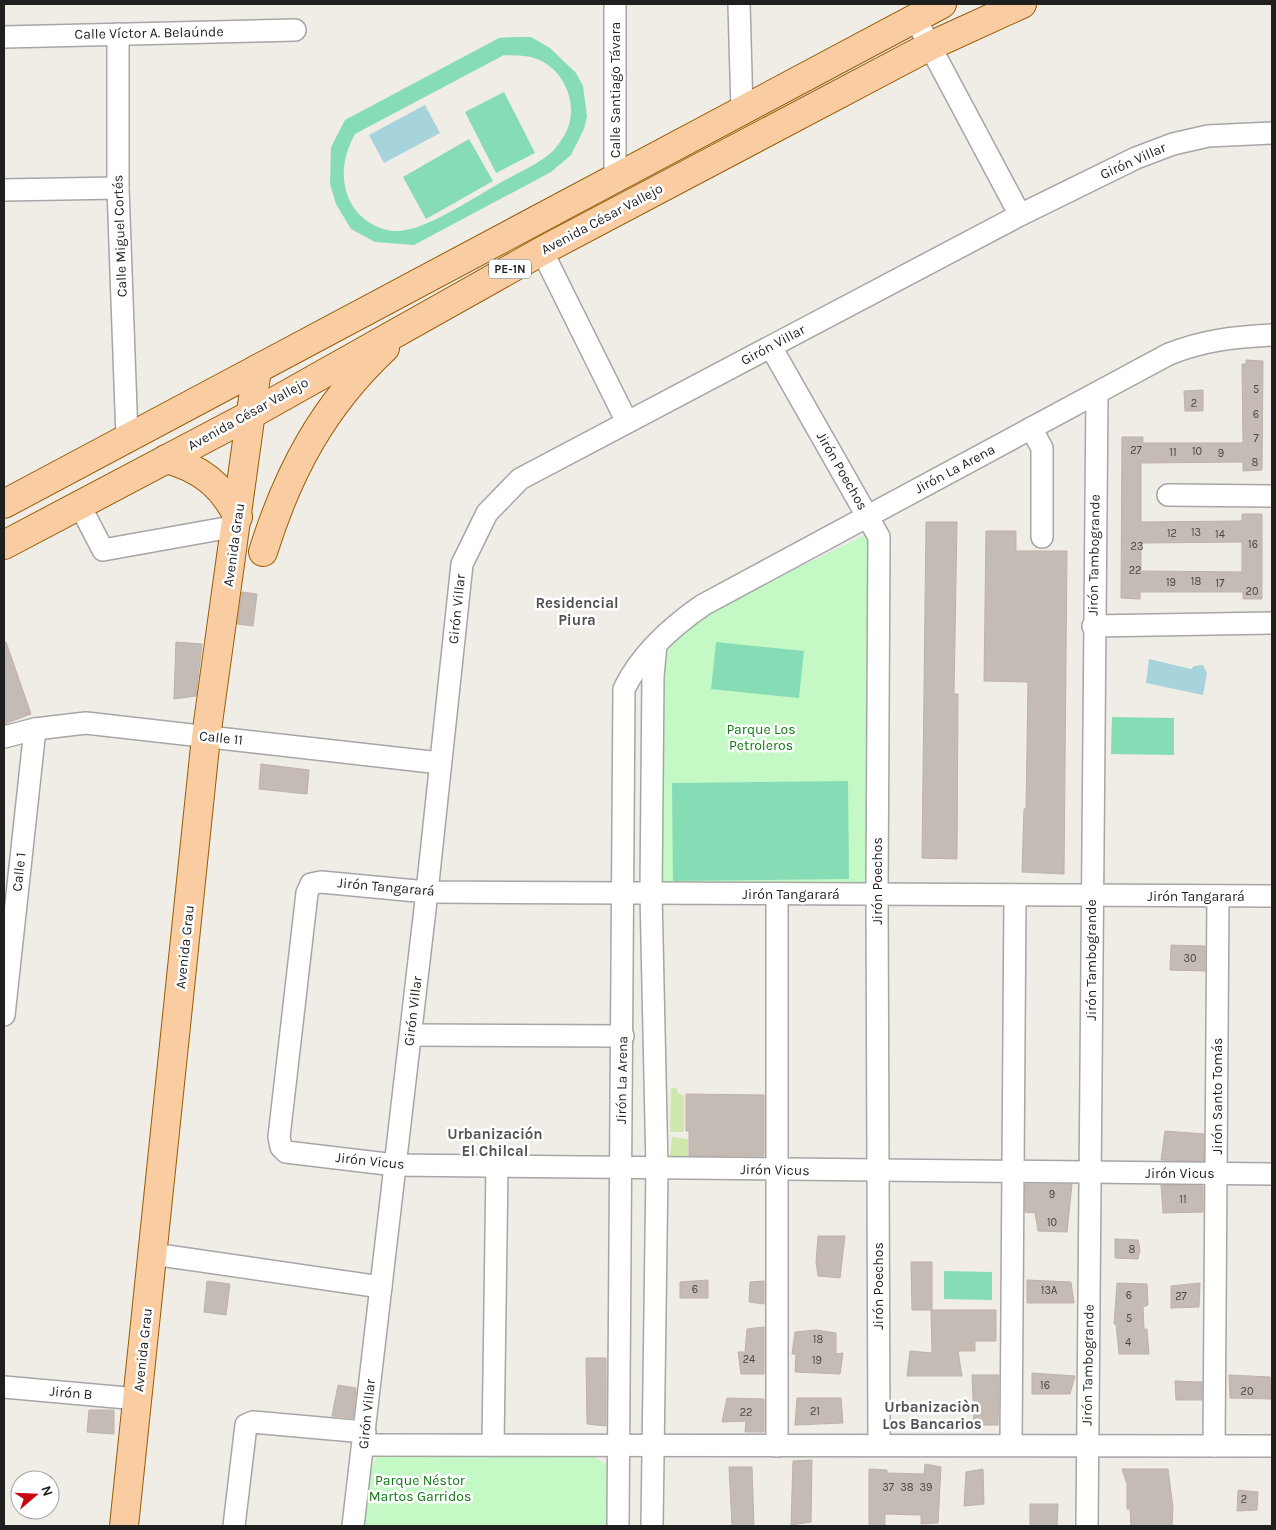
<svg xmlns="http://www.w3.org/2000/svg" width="1276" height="1530" font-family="Karla,sans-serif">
  <rect width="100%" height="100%" fill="#f0ece6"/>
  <!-- grass -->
  <g fill="#cee8ad">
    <polygon points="671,1088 677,1088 678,1093 684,1096 684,1132 670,1132"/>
    <polygon points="672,1137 688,1139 688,1156 670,1156"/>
  </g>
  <!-- park -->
  <g fill="#c4f8c5">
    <polygon points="871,532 865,889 655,886 655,694 669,650 683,630 701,615"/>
    <polygon points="377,1454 588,1454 608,1465 606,1526 364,1526 370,1473"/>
  </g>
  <!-- pitch -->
  <g fill="#86dcb5" fill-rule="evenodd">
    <path d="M 515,37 L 531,37 L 550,48 L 576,73 L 583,86 L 587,116 L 584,129 L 571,155 L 551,172 L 414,245 L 375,242 L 351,229 L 336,204 L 330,184 L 331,147 L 345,120 L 499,38 ZM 504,55 C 514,56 525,55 534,58 C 567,68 582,112 562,139 C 558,145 553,152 547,156 C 535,165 520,172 507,179 C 481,193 426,231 398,231 C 380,232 359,219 351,203 C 339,180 343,156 355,134 Z"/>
    <polygon points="504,92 535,153 496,173 465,112"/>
    <polygon points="469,139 493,181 426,219 403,177"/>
    <polygon points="716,642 804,651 799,698 711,689"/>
    <polygon points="1112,717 1174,718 1174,755 1111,754"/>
    <polygon points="848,781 849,879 673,881 672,783"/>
    <polygon points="944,1271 992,1272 992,1300 944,1299"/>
  </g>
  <!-- water -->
  <g fill="#a7d3dc">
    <polygon points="425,105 440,133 384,163 369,135"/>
    <polygon points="1149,659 1191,669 1194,666 1203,665 1207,673 1203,695 1146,683"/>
  </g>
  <!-- building -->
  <g fill="#c4bbb5" stroke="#c1b1a8" fill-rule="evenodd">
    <path d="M 1246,360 L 1263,361 L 1262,470 L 1243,471 L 1243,462 L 1141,463 L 1141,522 L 1242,521 L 1242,514 L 1262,514 L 1262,599 L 1243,599 L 1243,592 L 1140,592 L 1140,599 L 1121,598 L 1122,437 L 1143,437 L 1143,443 L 1243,443 L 1242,364 L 1246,364 ZM 1242,542 L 1242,572 L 1141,571 L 1141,543 Z"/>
    <polygon points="1203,390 1203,411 1185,411 1184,391"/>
    <polygon points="926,522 957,522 954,694 958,694 957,859 922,858"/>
    <polygon points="986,531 1016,531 1016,551 1067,551 1064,874 1022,872 1024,809 1026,809 1028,682 984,681"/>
    <polygon points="242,592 257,594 253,626 237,624"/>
    <polygon points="4,642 6,642 31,714 4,724"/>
    <polygon points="176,642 202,644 196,696 174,699"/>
    <polygon points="261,764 309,770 307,794 259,789"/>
    <polygon points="1171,945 1205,946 1205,971 1170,970"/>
    <polygon points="686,1094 764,1095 764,1156 689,1156 689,1131 686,1131"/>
    <polygon points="1165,1131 1204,1134 1204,1161 1161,1160"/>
    <polygon points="1025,1184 1072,1184 1067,1232 1038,1231 1035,1213 1025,1212"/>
    <polygon points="1161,1185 1203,1186 1203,1212 1163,1213"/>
    <polygon points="818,1236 845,1236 840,1278 818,1276 816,1262"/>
    <polygon points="1115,1239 1138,1240 1140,1250 1138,1259 1115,1258"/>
    <polygon points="911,1262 932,1262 932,1310 912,1310"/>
    <polygon points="708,1280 708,1298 680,1298 680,1282"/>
    <polygon points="1027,1280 1071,1282 1074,1303 1027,1303"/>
    <polygon points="207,1281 230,1284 226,1315 204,1312"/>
    <polygon points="764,1281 764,1304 749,1302 750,1282"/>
    <polygon points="1117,1283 1147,1284 1148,1305 1143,1307 1144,1329 1147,1329 1149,1354 1119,1354 1116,1324 1114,1324"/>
    <polygon points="1200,1283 1199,1307 1171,1308 1171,1286"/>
    <polygon points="931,1310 996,1310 996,1341 975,1341 975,1351 958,1351 962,1376 907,1376 910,1351 932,1353"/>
    <polygon points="764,1327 764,1374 741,1374 738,1352 745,1352 747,1329"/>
    <polygon points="816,1330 836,1333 836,1354 843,1353 840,1374 795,1372 796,1354 792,1354 795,1332"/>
    <polygon points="586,1358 606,1358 606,1426 587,1424"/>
    <polygon points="1032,1373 1075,1376 1070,1394 1032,1394"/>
    <polygon points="972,1375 999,1375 998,1425 974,1425"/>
    <polygon points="1229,1375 1270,1377 1271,1399 1230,1398"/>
    <polygon points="1175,1381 1202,1382 1202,1400 1176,1400"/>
    <polygon points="338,1385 356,1388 353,1418 332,1416"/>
    <polygon points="727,1398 764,1399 764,1432 745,1432 746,1421 722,1422"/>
    <polygon points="797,1398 841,1398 843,1423 795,1425"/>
    <polygon points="89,1410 114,1410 114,1434 87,1432"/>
    <polygon points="812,1460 811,1522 791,1525 793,1461"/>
    <polygon points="925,1464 941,1467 938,1523 921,1524 921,1515 885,1514 885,1526 869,1526 869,1469 887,1470 887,1473 924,1474"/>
    <polygon points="729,1467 752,1467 754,1526 732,1526"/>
    <polygon points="983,1469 984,1504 964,1506 966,1472"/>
    <polygon points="1122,1469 1168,1469 1173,1508 1172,1526 1131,1526 1130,1509 1127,1509 1127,1484"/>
    <polygon points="1238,1490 1258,1492 1257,1510 1237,1511"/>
    <polygon points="1030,1504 1058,1504 1057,1526 1030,1526"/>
  </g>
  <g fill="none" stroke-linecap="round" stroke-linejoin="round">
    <defs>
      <g id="minor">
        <polyline points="615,4 615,177"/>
        <polyline points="739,4 742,110"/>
        <polyline points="915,18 1020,215"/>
        <polyline points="118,34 118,188 127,438"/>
        <polyline points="4,37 295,30"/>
        <polyline points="4,190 118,188"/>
        <polyline points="542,251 627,422"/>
        <polyline points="771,347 879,537 877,894 879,1444"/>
        <polyline points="1031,428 1042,448 1042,537"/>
        <polyline points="1168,495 1272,496"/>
        <polyline points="79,504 103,550 237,526"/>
        <polyline points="1093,626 1272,623"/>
        <polyline points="4,737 35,729 86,723 440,763"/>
        <polyline points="777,894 777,1446"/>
        <polyline points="1272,896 427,892 321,882 311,884 307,893 279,1137 281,1147 286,1152 395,1165 1272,1174"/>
        <polyline points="4,1015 35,729"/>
        <polyline points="411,1035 623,1036"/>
        <polyline points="153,1254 381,1287"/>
        <polyline points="4,1387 138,1399"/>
        <polyline points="364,1445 1272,1446"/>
        <polyline points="493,1445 497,1166"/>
        <polyline points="1011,1445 1015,895"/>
        <polyline points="1214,1446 1218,896"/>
        <polyline points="234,1526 246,1425 253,1422 365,1432"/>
        <polyline points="353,1526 427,892 462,564 487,513 520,479 1020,215 1136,158 1173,144 1208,136 1272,133"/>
        <path d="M 618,1526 L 624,689 C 641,654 671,627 703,605 L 1169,354 C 1205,340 1234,337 1272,335"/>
        <polyline points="652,1526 657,1168 651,893 653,676 656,645"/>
        <polyline points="1087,1526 1097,393"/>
      </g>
      <g id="major">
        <path d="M 166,459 C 200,468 222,485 238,517"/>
        <polyline points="4,504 942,4"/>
        <polyline points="4,545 252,414 542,251 930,46 1022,4"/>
        <path d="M 263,552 C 288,472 323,406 385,348"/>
        <polyline points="124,1526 206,737 257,369"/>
      </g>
    </defs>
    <!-- minor casing -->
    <use href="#minor" stroke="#a6a6a6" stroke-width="24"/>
    <!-- major casing -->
    <use href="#major" stroke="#965c04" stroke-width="30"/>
    <!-- minor -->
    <use href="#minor" stroke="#fff" stroke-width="21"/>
    <!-- major -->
    <use href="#major" stroke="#f9cda1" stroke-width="28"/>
  </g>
  <g text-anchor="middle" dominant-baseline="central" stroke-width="5" stroke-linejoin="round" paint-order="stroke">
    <!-- number labels -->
    <g font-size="11" fill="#484644">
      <text x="1256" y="389">5</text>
      <text x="1194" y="403">2</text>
      <text x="1256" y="414">6</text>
      <text x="1256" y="438">7</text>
      <text x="1136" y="450">27</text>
      <text x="1197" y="451">10</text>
      <text x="1173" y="452">11</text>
      <text x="1221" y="453">9</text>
      <text x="1255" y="462">8</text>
      <text x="1196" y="532">13</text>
      <text x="1172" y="533">12</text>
      <text x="1220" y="534">14</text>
      <text x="1253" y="544">16</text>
      <text x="1137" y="546">23</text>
      <text x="1135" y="570">22</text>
      <text x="1196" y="581">18</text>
      <text x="1171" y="582">19</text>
      <text x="1220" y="583">17</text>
      <text x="1252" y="591">20</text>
      <text x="1190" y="958">30</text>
      <text x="1052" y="1194">9</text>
      <text x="1183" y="1199">11</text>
      <text x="1052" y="1222">10</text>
      <text x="1132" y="1249">8</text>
      <text x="695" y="1289">6</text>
      <text x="1049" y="1290">13A</text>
      <text x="1129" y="1295">6</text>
      <text x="1181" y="1296">27</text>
      <text x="1129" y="1318">5</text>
      <text x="818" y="1339">18</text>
      <text x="1128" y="1342">4</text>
      <text x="749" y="1359">24</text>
      <text x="817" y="1360">19</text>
      <text x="1045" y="1385">16</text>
      <text x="1247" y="1391">20</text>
      <text x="815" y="1411">21</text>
      <text x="746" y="1412">22</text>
      <text x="888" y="1487">37</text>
      <text x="907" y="1487">38</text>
      <text x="926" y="1487">39</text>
      <text x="1244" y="1499">2</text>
    </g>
    <!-- shield labels -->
    <rect fill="#fff" stroke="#626262" stroke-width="1" x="489" y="259.5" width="42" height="19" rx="4"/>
    <g font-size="12" font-weight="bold" fill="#1f1f1f">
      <text x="510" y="269">PE-1N</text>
    </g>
    <!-- street labels -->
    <g font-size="14" fill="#1f1f1f" stroke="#fff">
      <text transform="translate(149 33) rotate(-1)">Calle Víctor A. Belaúnde</text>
      <text transform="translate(615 90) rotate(-90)">Calle Santiago Távara</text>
      <text transform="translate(1133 161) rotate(-24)">Girón Villar</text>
      <text transform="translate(602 219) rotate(-28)">Avenida César Vallejo</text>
      <text transform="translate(120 236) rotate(-92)">Calle Miguel Cortés</text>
      <text transform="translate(773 345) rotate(-28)">Girón Villar</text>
      <text transform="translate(248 414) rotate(-29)">Avenida César Vallejo</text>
      <text transform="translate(955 469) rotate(-28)">Jirón La Arena</text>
      <text transform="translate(842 471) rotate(60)">Jirón Poechos</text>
      <text transform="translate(234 545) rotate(-82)">Avenida Grau</text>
      <text transform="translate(1094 555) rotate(-89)">Jirón Tambogrande</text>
      <text transform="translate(457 609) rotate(-84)">Girón Villar</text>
      <text transform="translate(221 738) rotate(6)">Calle 11</text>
      <text transform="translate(19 872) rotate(-84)">Calle 1</text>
      <text transform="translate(877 881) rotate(-90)">Jirón Poechos</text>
      <text transform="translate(386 887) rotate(5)">Jirón Tangarará</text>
      <text x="791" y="894">Jirón Tangarará</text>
      <text x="1196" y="896">Jirón Tangarará</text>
      <text transform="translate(185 947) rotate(-84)">Avenida Grau</text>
      <text transform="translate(1091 960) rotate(-90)">Jirón Tambogrande</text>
      <text transform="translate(413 1011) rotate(-83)">Girón Villar</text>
      <text transform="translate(622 1080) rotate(-89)">Jirón La Arena</text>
      <text transform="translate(1217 1096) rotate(-90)">Jirón Santo Tomás</text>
      <text transform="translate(370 1161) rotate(6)">Jirón Vicus</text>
      <text transform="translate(775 1170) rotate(1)">Jirón Vicus</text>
      <text x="1180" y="1173">Jirón Vicus</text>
      <text transform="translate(878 1286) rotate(-90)">Jirón Poechos</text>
      <text transform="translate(143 1350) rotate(-84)">Avenida Grau</text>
      <text transform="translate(1088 1365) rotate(-89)">Jirón Tambogrande</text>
      <text transform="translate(71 1393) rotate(5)">Jirón B</text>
      <text transform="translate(367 1414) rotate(-84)">Girón Villar</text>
    </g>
    <!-- park labels -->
    <g font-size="14" fill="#0f7b11" stroke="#fff">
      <text x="761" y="729">Parque Los<tspan x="761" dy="16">Petroleros</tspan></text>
      <text x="420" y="1480">Parque Néstor<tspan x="420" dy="16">Martos Garridos</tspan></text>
    </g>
    <!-- neighbourhood labels -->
    <g font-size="15" font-weight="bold" fill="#525252" stroke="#fff">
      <text x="577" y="603">Residencial<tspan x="577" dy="17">Piura</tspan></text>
      <text x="495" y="1134">Urbanización<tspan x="495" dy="17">El Chilcal</tspan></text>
      <text x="932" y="1407">Urbanizaciòn<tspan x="932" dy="17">Los Bancarios</tspan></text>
    </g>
  </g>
  <!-- border -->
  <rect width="1276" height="1530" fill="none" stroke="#1f1f1f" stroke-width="10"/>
  <!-- north arrow -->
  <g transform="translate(35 1495) rotate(71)"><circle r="24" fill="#ffffff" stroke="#a5a5a5"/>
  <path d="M0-4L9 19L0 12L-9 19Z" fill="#c90512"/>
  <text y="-8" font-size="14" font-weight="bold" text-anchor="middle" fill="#1f1f1f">N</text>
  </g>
</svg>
